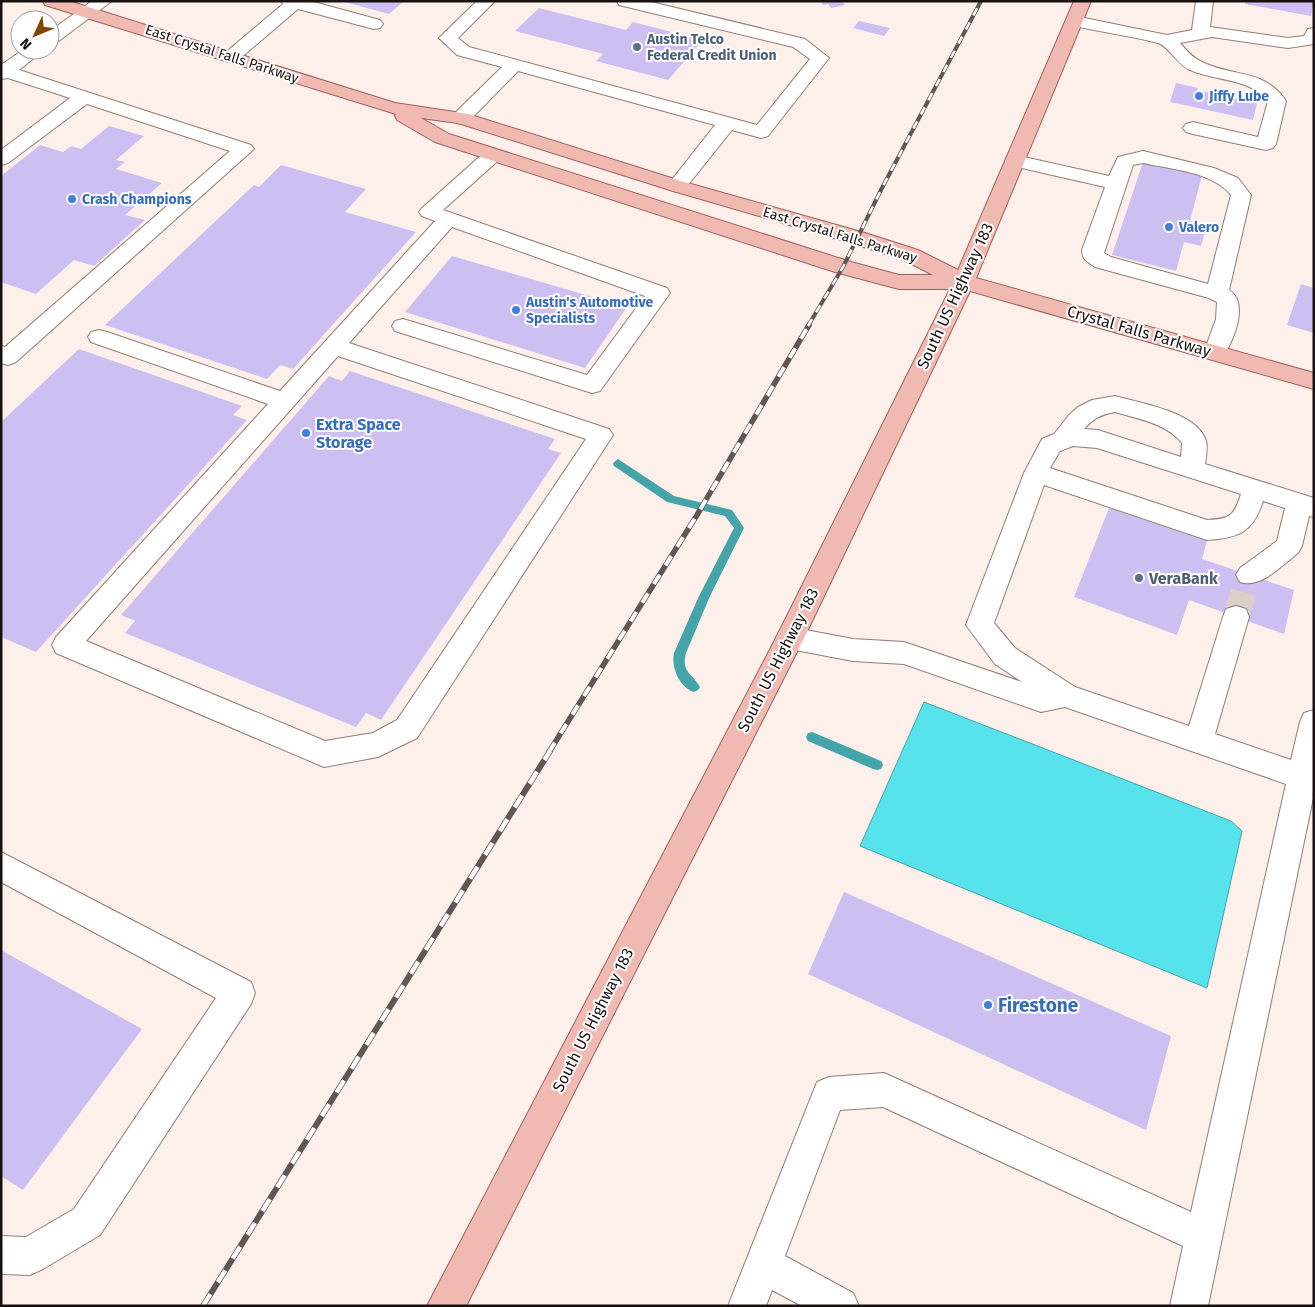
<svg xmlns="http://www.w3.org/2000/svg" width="1315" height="1307" font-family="'Fira Sans',sans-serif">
  <rect width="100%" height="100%" fill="#fdf0eb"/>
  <!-- water -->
  <polygon fill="#56e3ec" stroke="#44a4aa" points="924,702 1231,821 1242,831 1207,988 860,846"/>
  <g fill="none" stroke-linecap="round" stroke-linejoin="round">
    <!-- stream -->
    <g fill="#44a4aa" fill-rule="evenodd">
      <path d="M 618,459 L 674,496 L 732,510 L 744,528 L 710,596 L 686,653 C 681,672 692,673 700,687 L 698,690 L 694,692 C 679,687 671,667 674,653 L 699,596 L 734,528 L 725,516 L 667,502 L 614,466 L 613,463 Z"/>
      <polygon points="812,732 881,761 883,765 881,769 877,770 873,769 808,741 806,737 808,733"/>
    </g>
  </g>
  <!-- building -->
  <g fill="#cebff2">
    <polygon points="341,1 404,1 389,14"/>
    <polygon points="820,1 842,1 845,5 831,8 828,4 823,5"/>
    <polygon points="1246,1 1314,1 1311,16 1245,4"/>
    <polygon points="539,8 626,30 633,22 703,40 668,80 596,61 603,54 515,31"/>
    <polygon points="859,21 890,28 884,36 853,28"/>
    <polygon points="1176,83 1198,88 1197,90 1257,103 1253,120 1170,102"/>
    <polygon points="109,126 144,136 116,160 125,162 116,169 162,183 125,215 145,220 94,266 74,260 36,294 1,282 1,176 40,145 63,152 71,146 81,149"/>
    <polygon points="1143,162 1202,175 1190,221 1207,225 1201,246 1184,242 1176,271 1112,255"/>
    <polygon points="281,165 366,189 345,212 416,232 293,369 280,365 267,379 105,325 254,185 259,187"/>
    <polygon points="452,256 627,307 585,368 405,312"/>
    <polygon points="1301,284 1314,288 1314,333 1287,325"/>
    <polygon points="79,349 242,406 233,415 247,420 36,652 1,637 1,422"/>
    <polygon points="350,371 555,439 548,449 561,453 381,720 366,713 356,727 125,633 135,621 121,615 329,376 342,381"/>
    <polygon points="1109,508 1207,541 1202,559 1294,590 1284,634 1189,600 1177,635 1074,597"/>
    <polygon points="844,892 1171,1036 1146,1130 808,974"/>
    <polygon points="1,950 142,1029 23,1190 1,1176"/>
  </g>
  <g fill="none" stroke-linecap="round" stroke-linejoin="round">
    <!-- minor-tunnel -->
    <polyline stroke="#dbcfca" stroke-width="26" stroke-dasharray="26 12" stroke-linecap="butt" points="1236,617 1249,575"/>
    <defs>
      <g id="minor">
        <polygon points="92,1 112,1 56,43 50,44 50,31"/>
        <polygon points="282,1 310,1 380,20 383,24 380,28 374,29 298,9 237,61 231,62 225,61 222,57 225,53 283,4"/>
        <polygon points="477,1 495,1 458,38 469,47 757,125 810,59 793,47 619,5 617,1 647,1 805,39 829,58 768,136 761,138 732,130 684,190 677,192 670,190 667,186 715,125 518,71 468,122 461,124 454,122 452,118 454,114 502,67 457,55 439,38"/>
        <path d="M 1196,1 L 1213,1 L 1210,27 L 1288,38 L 1304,36 L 1308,29 L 1314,28 L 1314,44 L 1288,48 L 1212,37 L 1180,43 C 1186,50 1192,57 1200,61 C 1232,78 1263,67 1286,101 L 1276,144 L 1273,148 L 1266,150 L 1193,134 L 1186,132 L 1183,128 L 1186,124 L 1193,122 L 1258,137 L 1268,101 C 1250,78 1215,81 1190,70 C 1178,65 1168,46 1158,43 C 1131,36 1102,32 1075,26 L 1069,25 L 1066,21 L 1069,17 L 1075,16 L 1167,35 L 1192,30 Z"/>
        <polygon points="23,50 44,50 19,70 251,145 254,149 16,362 8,365 1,363 1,346 5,347 230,151 87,104 8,163 1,165 1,150 70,98 8,78 1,79 1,65"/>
        <path d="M 493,149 L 500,151 L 503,155 L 500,159 L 443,210 L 667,288 L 670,293 L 600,391 L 592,393 L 395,331 L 392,326 L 395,321 L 403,319 L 587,375 L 645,296 L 452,227 L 349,343 L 609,429 L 613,435 L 417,738 L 378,757 L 324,767 L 56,653 L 52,645 L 56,637 L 268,404 L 91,342 L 88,337 L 91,332 L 99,330 L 107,332 L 280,391 L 435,221 L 422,216 L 419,212 L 422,208 L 486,151 ZM 338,356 L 586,439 L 397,720 L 373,733 L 325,741 L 86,641 Z"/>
        <path d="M 1143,151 L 1214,168 L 1238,178 L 1251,195 L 1229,290 C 1250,303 1233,341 1223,357 L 1215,360 L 1207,357 L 1204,352 L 1216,319 L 1217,302 L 1209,298 L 1095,267 C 1088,262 1082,260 1082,250 L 1105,187 L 1008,165 L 1005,161 L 1008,157 L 1015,155 L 1109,176 L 1118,157 ZM 1143,163 C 1170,169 1213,172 1231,195 L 1208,284 L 1111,257 L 1104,253 L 1133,165 Z"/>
        <path d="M 1115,396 C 1139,403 1198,412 1206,441 C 1208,447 1206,457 1205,464 L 1314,498 L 1314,517 L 1309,516 L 1302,546 L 1298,553 C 1282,565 1261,589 1240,582 L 1236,575 L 1240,568 L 1277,541 L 1285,508 L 1263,501 C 1253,532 1239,538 1207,540 L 1044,485 L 994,623 L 1015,648 L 1075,687 L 1189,726 L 1223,617 L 1226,609 L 1236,606 L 1246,609 L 1249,617 L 1215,734 L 1291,760 L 1300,722 L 1304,713 L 1314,710 L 1314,793 L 1208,1306 L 1170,1306 L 1183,1246 L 883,1107 L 840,1110 L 785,1256 L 853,1293 L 859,1306 L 802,1306 L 772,1290 L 766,1306 L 728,1306 L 817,1082 L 829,1077 L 884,1073 L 1191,1212 L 1286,784 L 1065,707 L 1041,712 L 904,664 L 853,661 L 790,649 L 780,646 L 776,638 L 780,630 L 790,627 L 853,639 L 904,642 L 1022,682 L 995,664 L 966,625 L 1024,473 L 1042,439 L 1054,434 L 1069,415 L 1078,407 L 1092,400 ZM 1115,412 C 1138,419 1166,423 1182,443 L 1181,457 L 1098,430 L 1084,429 C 1092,419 1102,414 1115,412 ZM 1073,446 L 1097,448 L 1241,494 C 1234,516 1230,519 1207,520 L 1050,468 L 1060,451 Z"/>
        <polygon points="1,852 251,982 255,993 251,1004 100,1235 43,1269 30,1275 1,1274 1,1236 26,1237 74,1209 216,998 1,882"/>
      </g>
      <path id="major" d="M 43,1 L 69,1 L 395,103 L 468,114 L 684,182 L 865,233 L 918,250 L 958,270 L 1074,1 L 1091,1 L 976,278 L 1314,373 L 1314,389 L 970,291 L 804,638 L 466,1306 L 427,1306 L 778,634 L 950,289 L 899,289 L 835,272 L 435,142 L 397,120 L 395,116 L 396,114 L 45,5 ZM 421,118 L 458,123 L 670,190 L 851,243 L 904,260 L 933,275 L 899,275 L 851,262 L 449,134 Z"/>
    </defs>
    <!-- minor casing -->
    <use href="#minor" stroke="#907d76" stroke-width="2"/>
    <!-- major casing -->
    <use href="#major" stroke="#9e6159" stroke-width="2"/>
    <!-- minor -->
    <use href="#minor" fill="#fff" fill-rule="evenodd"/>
    <!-- major -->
    <use href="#major" fill="#f0bab3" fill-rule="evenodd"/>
    <defs>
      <polyline id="rail-far2" points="808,326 843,267 882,188 981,1"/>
      <polyline id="rail-far1" points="549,752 697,515 809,325"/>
      <polyline id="rail" points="203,1306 550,751"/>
    </defs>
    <!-- rail-far2 casing -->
    <use href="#rail-far2" stroke="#605653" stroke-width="4"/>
    <!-- rail-far1 casing -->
    <use href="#rail-far1" stroke="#605653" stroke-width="5.5"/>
    <!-- rail casing -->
    <use href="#rail" stroke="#605653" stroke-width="6"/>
    <!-- rail-far2 -->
    <use href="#rail-far2" stroke="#fff" stroke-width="2.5" stroke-dasharray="8" stroke-linecap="butt"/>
    <!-- rail-far1 -->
    <use href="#rail-far1" stroke="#fff" stroke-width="4" stroke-dasharray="11" stroke-linecap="butt"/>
    <!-- rail -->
    <use href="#rail" stroke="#fff" stroke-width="4.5" stroke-dasharray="14" stroke-linecap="butt"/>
  </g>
  <!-- markers -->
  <g fill="#5c6f8a" stroke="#fff" stroke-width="2">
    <circle cx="637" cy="47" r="5"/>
    <circle cx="1139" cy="578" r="5"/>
  </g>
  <g fill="#3f7fe0" stroke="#fff" stroke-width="2">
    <circle cx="1199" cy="96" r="5"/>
    <circle cx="72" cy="199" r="5"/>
    <circle cx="1169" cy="227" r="5"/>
    <circle cx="516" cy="310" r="5"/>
    <circle cx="306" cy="433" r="5"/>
    <circle cx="988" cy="1005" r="5"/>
  </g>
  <g text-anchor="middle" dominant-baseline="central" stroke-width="4" stroke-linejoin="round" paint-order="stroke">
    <!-- far-service labels -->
    <g font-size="14" font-weight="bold" fill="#4e5e75" stroke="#fff" text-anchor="start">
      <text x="647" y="39">Austin Telco<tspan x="647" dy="16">Federal Credit Union</tspan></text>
    </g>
    <!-- far-street labels -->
    <g font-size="14" fill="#19110f" stroke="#fff">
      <text transform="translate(222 54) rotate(18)">East Crystal Falls Parkway</text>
      <text transform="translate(840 235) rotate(17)">East Crystal Falls Parkway</text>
    </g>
    <!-- far-shop labels -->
    <g font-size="14" font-weight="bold" fill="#366cbe" stroke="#fff" text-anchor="start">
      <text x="1209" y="96">Jiffy Lube</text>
      <text x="82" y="199">Crash Champions</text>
      <text x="1179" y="227">Valero</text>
      <text x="526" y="302">Austin's Automotive<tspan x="526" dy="16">Specialists</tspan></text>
    </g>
    <!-- street labels -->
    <g font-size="16" fill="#19110f" stroke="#fff">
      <text transform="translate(955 296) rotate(-65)">South US Highway 183</text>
      <text transform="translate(1139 331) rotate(16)">Crystal Falls Parkway</text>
      <text transform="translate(778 660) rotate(-63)">South US Highway 183</text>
      <text transform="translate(593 1020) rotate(-63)">South US Highway 183</text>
    </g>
    <!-- shop labels -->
    <g font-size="16" font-weight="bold" fill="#366cbe" stroke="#fff" text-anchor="start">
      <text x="316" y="424">Extra Space<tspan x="316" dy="18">Storage</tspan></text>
    </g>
    <!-- service labels -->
    <g font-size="16" font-weight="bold" fill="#4e5e75" stroke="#fff" text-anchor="start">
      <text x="1149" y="578">VeraBank</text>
    </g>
    <!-- near-shop labels -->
    <g font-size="19" font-weight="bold" fill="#366cbe" stroke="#fff" text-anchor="start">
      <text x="998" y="1005">Firestone</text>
    </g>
  </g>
  <!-- border -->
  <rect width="1315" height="1307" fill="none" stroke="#19110f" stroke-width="5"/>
  <!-- north arrow -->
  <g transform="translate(35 35) rotate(226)"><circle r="24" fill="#ffffff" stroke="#a3a09f"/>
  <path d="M0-4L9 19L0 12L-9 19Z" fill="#834601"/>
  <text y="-8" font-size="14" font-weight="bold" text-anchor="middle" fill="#19110f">N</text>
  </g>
</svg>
